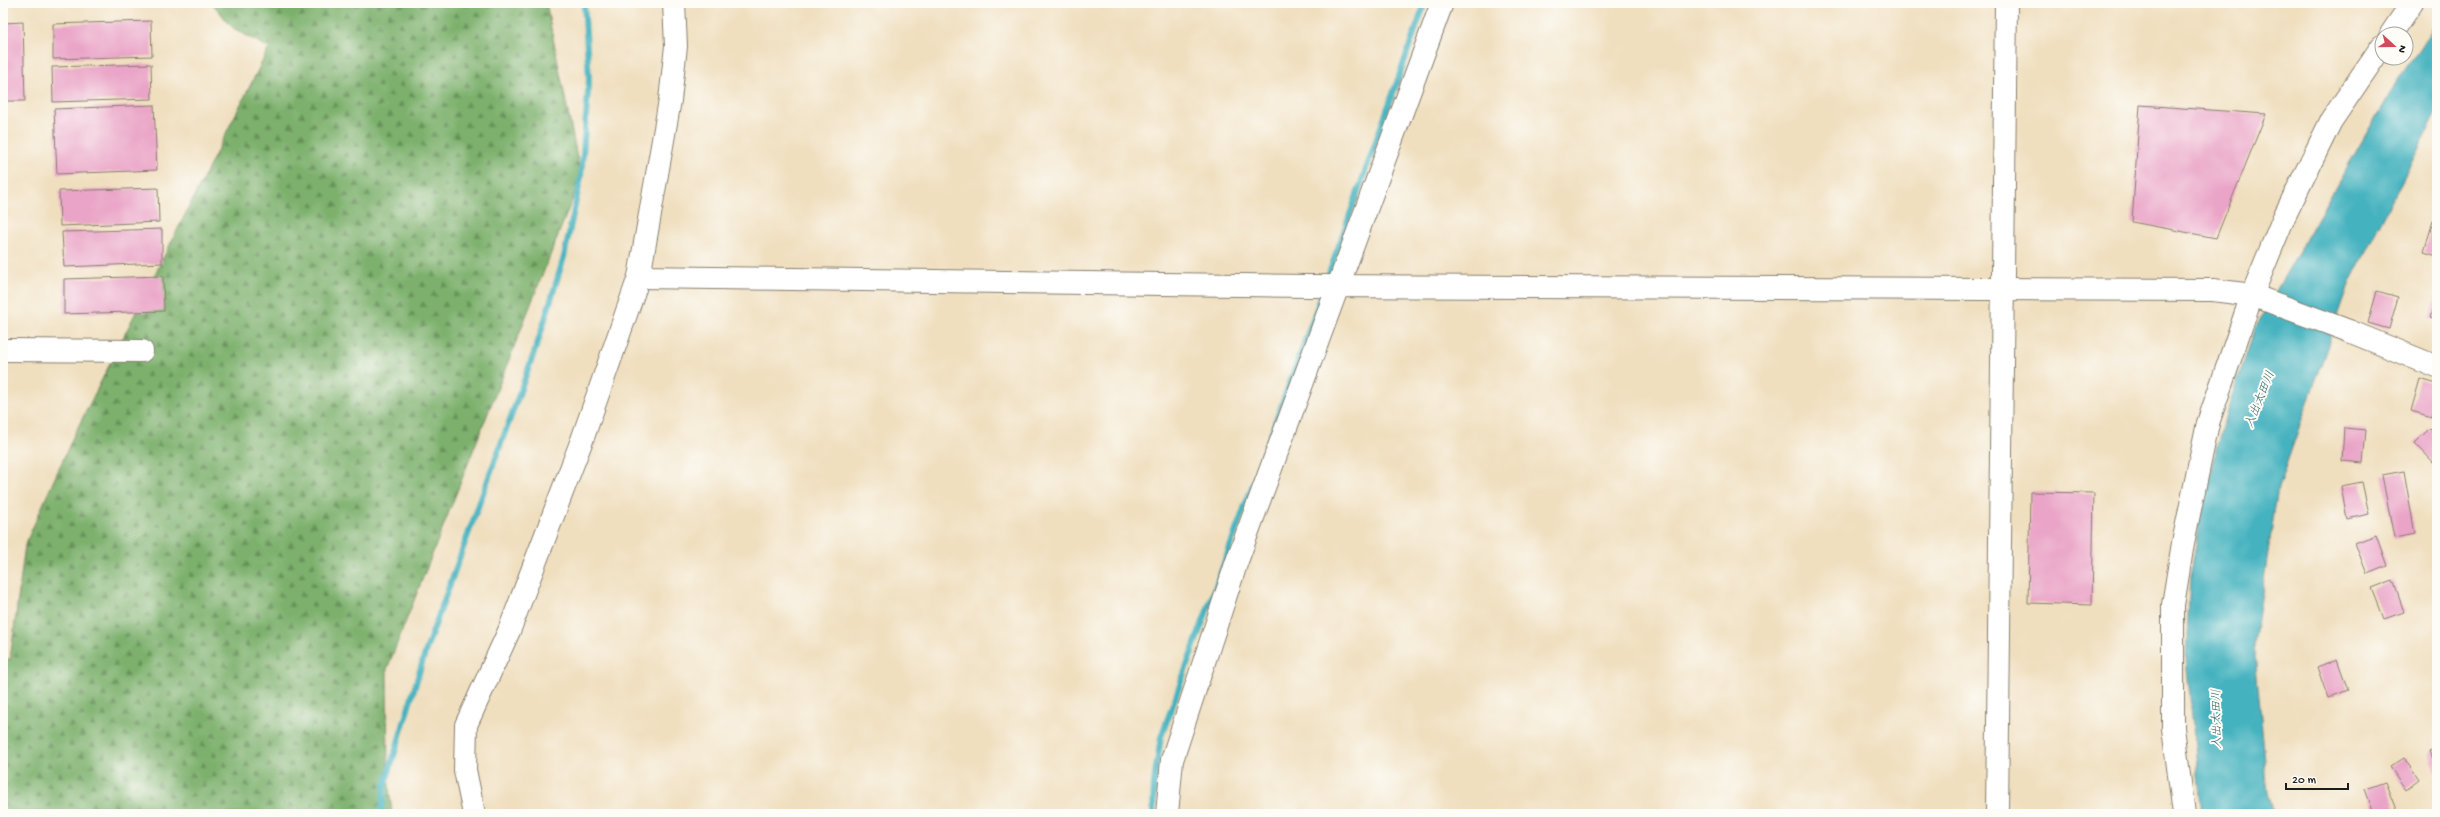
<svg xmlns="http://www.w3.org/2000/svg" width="2440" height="817" font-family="'Gochi Hand','Klee One',sans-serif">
  <defs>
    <pattern id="forest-firs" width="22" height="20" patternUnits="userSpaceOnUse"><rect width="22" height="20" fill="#7cb06c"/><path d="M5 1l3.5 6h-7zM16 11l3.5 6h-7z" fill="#658e58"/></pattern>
  </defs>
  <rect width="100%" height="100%" fill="#fdfcf7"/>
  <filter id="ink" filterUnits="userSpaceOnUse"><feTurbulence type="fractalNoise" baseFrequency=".025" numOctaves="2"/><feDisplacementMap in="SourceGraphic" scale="8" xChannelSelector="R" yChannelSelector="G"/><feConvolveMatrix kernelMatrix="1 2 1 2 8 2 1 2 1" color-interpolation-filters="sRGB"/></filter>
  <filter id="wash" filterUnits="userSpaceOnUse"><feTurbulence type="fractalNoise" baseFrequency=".012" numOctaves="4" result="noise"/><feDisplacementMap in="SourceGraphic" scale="16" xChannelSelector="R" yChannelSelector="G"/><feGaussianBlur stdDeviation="0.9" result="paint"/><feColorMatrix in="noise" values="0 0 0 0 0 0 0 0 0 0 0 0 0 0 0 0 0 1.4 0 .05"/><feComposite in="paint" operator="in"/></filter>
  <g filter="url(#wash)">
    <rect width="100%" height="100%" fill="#f0dfbf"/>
    <!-- forest -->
    <polygon fill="url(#forest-firs)" stroke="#4c6644" points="212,3 546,3 581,177 387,669 388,776 392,814 3,814 3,657 10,660 25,545 73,437 269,48 233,28"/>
    <!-- water -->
    <polygon fill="#44b2bf" stroke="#30676e" points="2437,22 2437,113 2350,282 2278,488 2254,644 2268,793 2274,814 2202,814 2186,658 2190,577 2204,500 2227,410 2257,324 2392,89"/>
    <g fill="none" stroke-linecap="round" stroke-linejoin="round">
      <!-- stream -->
      <g stroke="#44b2bf" stroke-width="6">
        <polyline points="1326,282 1425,3"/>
        <polyline points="381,814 385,785 426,650 538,342 564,257 581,177 589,79 584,3"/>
        <polyline points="1153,814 1154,782 1161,737 1323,291"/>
      </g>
    </g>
    <g id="blocks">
      <!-- building -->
      <g fill="#eaa4c7">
        <polygon points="151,21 152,56 53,59 53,24"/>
        <polygon points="23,22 25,101 3,101 3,23"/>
        <polygon points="151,64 152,99 53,102 52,67"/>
        <polygon points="154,105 157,170 57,174 54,109"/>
        <polygon points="2140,105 2266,114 2216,238 2132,222"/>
        <polygon points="158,188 159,222 60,226 59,191"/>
        <polygon points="2433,221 2437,222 2437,256 2424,252"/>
        <polygon points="162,229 162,263 64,267 62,232"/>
        <polygon points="163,276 164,311 64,314 64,279"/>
        <polygon points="2377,291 2398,297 2389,329 2368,323"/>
        <polygon points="2437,294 2437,320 2430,318"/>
        <polygon points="2420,379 2437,384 2437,399 2432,417 2411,411"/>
        <polygon points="2344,428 2366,430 2363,463 2342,461"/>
        <polygon points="2430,428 2437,435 2437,466 2415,443"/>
        <polygon points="2404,471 2415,534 2394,538 2382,475"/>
        <polygon points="2362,482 2369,514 2347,519 2341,486"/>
        <polygon points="2030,492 2094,493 2092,605 2028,603"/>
        <polygon points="2376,535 2387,566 2367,574 2355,543"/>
        <polygon points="2393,580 2404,612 2384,619 2372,588"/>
        <polygon points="2337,659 2348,690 2328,698 2317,667"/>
        <polygon points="2437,749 2437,774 2429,752"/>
        <polygon points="2404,758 2419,780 2406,790 2390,767"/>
        <polygon points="2385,782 2397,812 2374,814 2365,789"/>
      </g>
    </g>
  </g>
  <g filter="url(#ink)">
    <use href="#blocks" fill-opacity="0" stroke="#867e6e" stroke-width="1"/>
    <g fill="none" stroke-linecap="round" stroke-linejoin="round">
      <defs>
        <g id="minor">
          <polyline points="2391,34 2412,3"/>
          <polyline points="639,277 1310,286 2213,290 2252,295 2349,331 2437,367"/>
          <polyline points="3,350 142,351"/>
          <polyline points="474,814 465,770 466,725 509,631 582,440 639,277 670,100 676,46 674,3"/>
          <polyline points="1167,814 1172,760 1237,561 1442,3"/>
          <polyline points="1997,814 2006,3"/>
          <polyline points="2184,814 2173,728 2173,605 2183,543 2208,423 2252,295 2284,217 2331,121 2382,46"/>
        </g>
      </defs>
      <!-- minor casing -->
      <use href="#minor" stroke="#867e6e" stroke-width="24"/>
      <!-- minor -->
      <use href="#minor" stroke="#fff" stroke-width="22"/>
    </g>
  </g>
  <g text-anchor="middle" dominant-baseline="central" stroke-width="4" stroke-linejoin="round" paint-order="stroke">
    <!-- water labels -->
    <g font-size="12" font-style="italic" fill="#2e6065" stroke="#fdfcf7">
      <text transform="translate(2261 400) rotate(-68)">入出太田川</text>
      <text transform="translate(2218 719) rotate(-91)">入出太田川</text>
    </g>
  </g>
  <!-- margin -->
  <rect width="2440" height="817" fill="none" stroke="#fdfcf7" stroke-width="16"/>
  <!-- north arrow -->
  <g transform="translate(2394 46) rotate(111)"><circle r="19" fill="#fdfcf7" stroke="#a3a29f"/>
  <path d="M0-3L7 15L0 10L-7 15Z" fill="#d1495b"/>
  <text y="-6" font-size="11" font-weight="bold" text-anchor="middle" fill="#1c1c1c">N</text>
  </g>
  <!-- scale -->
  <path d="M2286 783v6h62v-6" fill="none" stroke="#1c1c1c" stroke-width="2"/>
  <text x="2292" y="783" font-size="12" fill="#1c1c1c" stroke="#fdfcf7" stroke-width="3" paint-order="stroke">20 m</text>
</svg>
